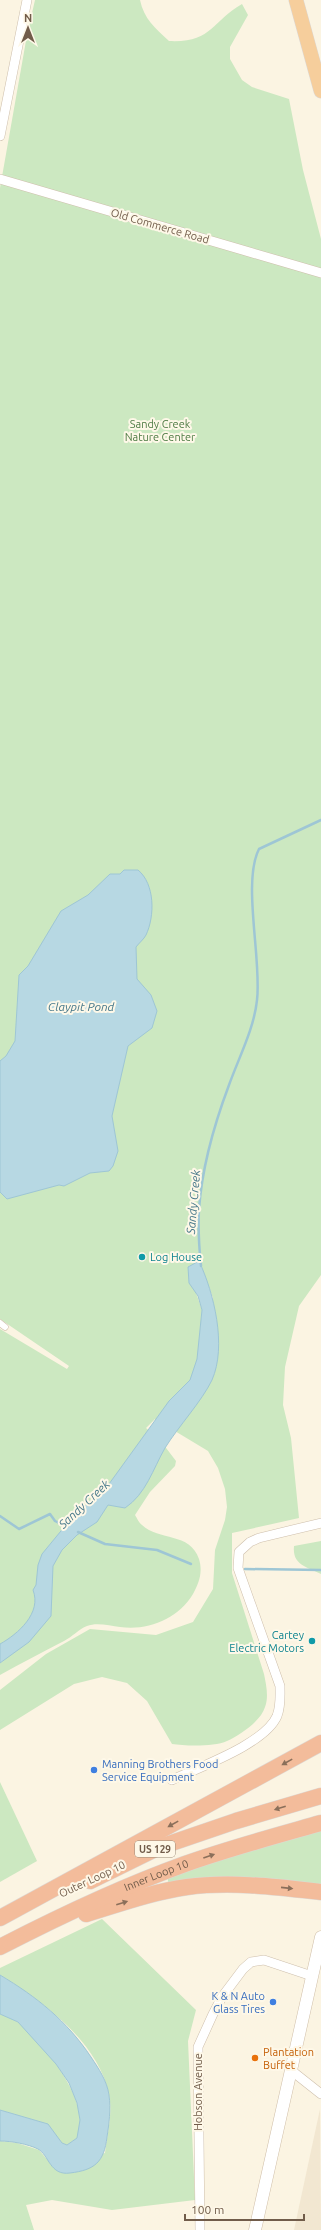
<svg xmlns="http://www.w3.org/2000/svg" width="321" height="2230" font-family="Ubuntu,sans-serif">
  <rect width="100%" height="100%" fill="#fbf4e2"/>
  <!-- residential -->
  <polygon fill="#f2e7d1" points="320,2109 321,2230 294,2230"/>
  <!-- green -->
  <g fill="#cce8c1" fill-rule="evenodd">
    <path d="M 35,0 L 140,0 C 144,19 155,28 169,41 C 212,43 211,22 242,4 L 248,15 L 230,47 L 230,59 L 242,80 L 252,87 L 289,99 L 303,170 L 321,239 L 321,1275 L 299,1306 L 285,1367 L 283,1405 L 291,1438 L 299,1518 L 232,1533 L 232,1573 L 264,1674 C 266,1684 269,1697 265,1707 C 261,1721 240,1735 227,1741 C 214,1747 185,1746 172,1744 L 147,1701 L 127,1683 L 102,1677 L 74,1684 L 0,1730 L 0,1690 L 46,1654 L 90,1629 L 156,1635 L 193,1622 L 213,1589 L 215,1550 L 225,1520 L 227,1507 L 225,1489 L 218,1468 L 208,1451 L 155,1419 L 146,1428 L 160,1440 L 176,1461 L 175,1466 L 150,1492 L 135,1515 C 137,1518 139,1523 142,1525 C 159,1541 190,1532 199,1559 C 203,1572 199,1583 193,1594 C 178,1619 148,1631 120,1627 C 110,1626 97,1622 87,1626 C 79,1629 72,1637 64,1641 C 43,1652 21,1663 0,1675 L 0,1329 L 67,1369 L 69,1366 L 0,1319 L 0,188 L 27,35 ZM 199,1261 L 213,1298 L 200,1334 L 202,1310 L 195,1290 Z"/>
    <path d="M 321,1541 L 321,1574 C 307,1567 292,1565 294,1546 Z"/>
    <polygon points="0,1782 37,1861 0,1882"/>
    <polygon points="321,1831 321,1884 168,1883 168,1879 205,1864"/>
    <path d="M 102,1919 L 196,2010 L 188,2041 L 195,2200 L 112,2210 L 52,2200 L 26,2205 L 34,2230 L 0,2230 L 0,2141 L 17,2143 L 39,2150 L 56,2170 L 105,2153 C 107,2135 113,2113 109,2095 C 99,2042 42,2001 0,1975 L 0,1968 Z"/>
    <path d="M 0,2014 C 6,2016 14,2019 19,2023 C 43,2043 79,2088 80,2120 C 81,2126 78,2132 77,2138 L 67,2145 L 62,2143 L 47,2124 L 0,2110 Z"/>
  </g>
  <!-- water -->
  <g fill="#b7d8e3" stroke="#9ec6d5">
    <path d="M 124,870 L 138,870 C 155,884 155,916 146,935 C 144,939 139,943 136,947 L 137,979 L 151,995 L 157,1011 L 152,1028 L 128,1046 L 112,1116 L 118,1151 L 113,1166 L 109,1171 L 90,1173 L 64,1186 L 59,1185 L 7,1199 L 0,1192 L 0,1061 L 6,1056 L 15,1041 L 19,975 L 28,966 L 61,911 L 88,895 L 110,874 L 120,874 Z"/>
    <path d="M 199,1261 C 214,1293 227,1346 212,1380 C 202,1401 178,1427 165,1448 C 153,1469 146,1494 125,1508 L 108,1505 L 97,1522 L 77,1535 L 62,1550 L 53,1566 L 51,1616 L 29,1642 L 0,1663 L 0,1644 C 18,1634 42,1613 33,1590 L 36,1585 L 38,1565 L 42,1554 L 70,1520 L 109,1484 L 169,1401 L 190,1380 L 197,1359 L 202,1310 L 198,1296 L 189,1283 L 188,1267 Z"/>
    <path d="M 0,1975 C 37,1997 67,2021 91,2057 C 99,2069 107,2081 109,2095 C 111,2109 109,2124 107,2137 C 104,2162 95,2170 70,2173 C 50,2176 49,2155 38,2149 C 28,2144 11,2141 0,2141 L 0,2110 L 48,2124 L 62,2143 L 67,2145 L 77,2138 L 80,2120 L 77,2103 L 69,2083 L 56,2064 L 18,2022 L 0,2014 Z"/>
  </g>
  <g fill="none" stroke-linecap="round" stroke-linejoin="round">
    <!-- stream -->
    <g stroke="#9ec6d5" stroke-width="2.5">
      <path d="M 201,1266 C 199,1247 198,1228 199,1209 C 202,1166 214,1125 229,1085 C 239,1057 254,1029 257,1000 C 262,961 242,882 259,849 L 321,820"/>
      <polyline points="0,1516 19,1529 50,1514 55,1521 67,1527"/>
      <polyline points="78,1532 105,1544 157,1550 191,1564"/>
      <polyline points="245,1569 321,1570"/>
    </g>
    <defs>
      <polyline id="pedestrian" points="0,1323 5,1327"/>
      <g id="minor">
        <polyline points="0,136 27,0"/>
        <polyline points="0,179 321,273"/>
        <path d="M 172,1780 C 199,1767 265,1744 277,1716 C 281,1706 280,1697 280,1686 L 238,1568 L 239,1552 L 250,1542 L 259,1538 L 321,1523"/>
        <polyline points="292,2071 321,2094"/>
        <polyline points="200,2230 198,2047 213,2014 222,1997 243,1969 251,1962 264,1960 312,1976"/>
      </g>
      <polyline id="secondary" points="255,2230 321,1937"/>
      <polyline id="trunk" points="296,0 321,91"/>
      <g id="motorway">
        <polyline points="90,1881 157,1848 236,1821 321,1796"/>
        <path d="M 86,1914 C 119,1904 152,1892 187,1887 C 231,1881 277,1887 321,1892"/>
        <polyline points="0,1918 321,1743"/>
        <path id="s1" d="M 0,1947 C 60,1916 121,1887 185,1864 C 230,1848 275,1836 321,1823"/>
      </g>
    </defs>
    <!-- pedestrian casing -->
    <use href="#pedestrian" stroke="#cebfac" stroke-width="7"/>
    <!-- minor casing -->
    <use href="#minor" stroke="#cebfac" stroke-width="10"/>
    <!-- secondary casing -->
    <use href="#secondary" stroke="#d0bfa9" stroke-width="13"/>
    <!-- trunk casing -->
    <use href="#trunk" stroke="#ddd8d4" stroke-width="15"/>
    <!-- motorway casing -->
    <use href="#motorway" stroke="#ddd8d4" stroke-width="17"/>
    <!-- pedestrian -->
    <use href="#pedestrian" stroke="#fff" stroke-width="6"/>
    <!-- minor -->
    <use href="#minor" stroke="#fff" stroke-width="9"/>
    <!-- secondary -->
    <use href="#secondary" stroke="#fff" stroke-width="12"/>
    <!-- trunk -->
    <use href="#trunk" stroke="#f6ce9c" stroke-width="14"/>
    <!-- motorway -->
    <use href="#motorway" stroke="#f3bc9b" stroke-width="16"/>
  </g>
  <!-- one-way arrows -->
  <defs><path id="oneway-solid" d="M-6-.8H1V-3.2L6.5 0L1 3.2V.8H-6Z"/></defs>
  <g fill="#8b6f5a">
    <use href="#oneway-solid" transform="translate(287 1762) rotate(151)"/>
    <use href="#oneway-solid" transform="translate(280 1808) rotate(163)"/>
    <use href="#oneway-solid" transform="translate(173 1824) rotate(151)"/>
    <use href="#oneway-solid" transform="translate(209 1856) rotate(-19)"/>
    <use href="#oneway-solid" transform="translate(287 1888) rotate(6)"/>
    <use href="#oneway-solid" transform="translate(122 1903) rotate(-17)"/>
  </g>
  <!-- markers -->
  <g fill="#0f9aa8" stroke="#fef8e8" stroke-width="1.5">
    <circle cx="142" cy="1257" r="4"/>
    <circle cx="312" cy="1641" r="4"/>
  </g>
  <g fill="#3f7fe0" stroke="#fef8e8" stroke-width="1.5">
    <circle cx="94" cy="1770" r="4"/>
    <circle cx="273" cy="2002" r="4"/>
  </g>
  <circle fill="#e8710a" stroke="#fef8e8" stroke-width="1.5" cx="255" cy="2058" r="4"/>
  <g text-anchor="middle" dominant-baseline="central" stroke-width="4" stroke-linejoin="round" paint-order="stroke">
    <!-- shield labels -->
    <rect fill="#fef8e8" stroke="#9b8b79" stroke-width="1" x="135" y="1841" width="40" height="16" rx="3"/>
    <g font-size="10" font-weight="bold" fill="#715c4a">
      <text x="155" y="1849">US 129</text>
    </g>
    <!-- street labels -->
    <g font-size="11" fill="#715c4a" stroke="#fef8e8">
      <text transform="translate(160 226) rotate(16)">Old Commerce Road</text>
      <text stroke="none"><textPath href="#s1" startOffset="172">Inner Loop 10</textPath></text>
      <text transform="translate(92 1879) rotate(-25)">Outer Loop 10</text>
      <text transform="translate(198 2092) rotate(-90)">Hobson Avenue</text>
    </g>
    <!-- park labels -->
    <g font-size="11" fill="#4f7c45" stroke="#fef8e8">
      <text x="160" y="424">Sandy Creek<tspan x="160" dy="13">Nature Center</tspan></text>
    </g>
    <!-- culture labels -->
    <g font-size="11" fill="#0d838f" stroke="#fef8e8" text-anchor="start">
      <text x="150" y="1257">Log House</text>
      <text x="304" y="1635" text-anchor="end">Cartey<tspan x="304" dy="13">Electric Motors</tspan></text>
    </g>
    <!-- shop labels -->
    <g font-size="11" fill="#366cbe" stroke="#fef8e8" text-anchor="start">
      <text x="102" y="1764">Manning Brothers Food<tspan x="102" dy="13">Service Equipment</tspan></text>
      <text x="265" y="1996" text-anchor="end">K &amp; N Auto<tspan x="265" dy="13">Glass Tires</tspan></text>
    </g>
    <!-- food labels -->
    <g font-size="11" fill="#c56008" stroke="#fef8e8" text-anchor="start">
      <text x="263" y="2052">Plantation<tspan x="263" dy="13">Buffet</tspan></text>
    </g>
    <!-- water labels -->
    <g font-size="12" font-style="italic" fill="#47788a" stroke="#fef8e8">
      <text x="81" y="1006">Claypit Pond</text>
      <text transform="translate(193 1202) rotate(-85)">Sandy Creek</text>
      <text transform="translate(84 1504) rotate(-43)">Sandy Creek</text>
    </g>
  </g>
  <!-- north arrow -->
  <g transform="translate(28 28)" stroke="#fef8e8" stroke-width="3" paint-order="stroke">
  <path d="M0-3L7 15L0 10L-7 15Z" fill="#715c4a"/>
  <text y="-6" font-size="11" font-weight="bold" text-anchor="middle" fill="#715c4a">N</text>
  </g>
  <!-- scale -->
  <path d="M185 2214v6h119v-6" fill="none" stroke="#715c4a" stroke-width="2"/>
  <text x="191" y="2214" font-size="12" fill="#715c4a" stroke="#fef8e8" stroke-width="3" paint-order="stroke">100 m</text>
</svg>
